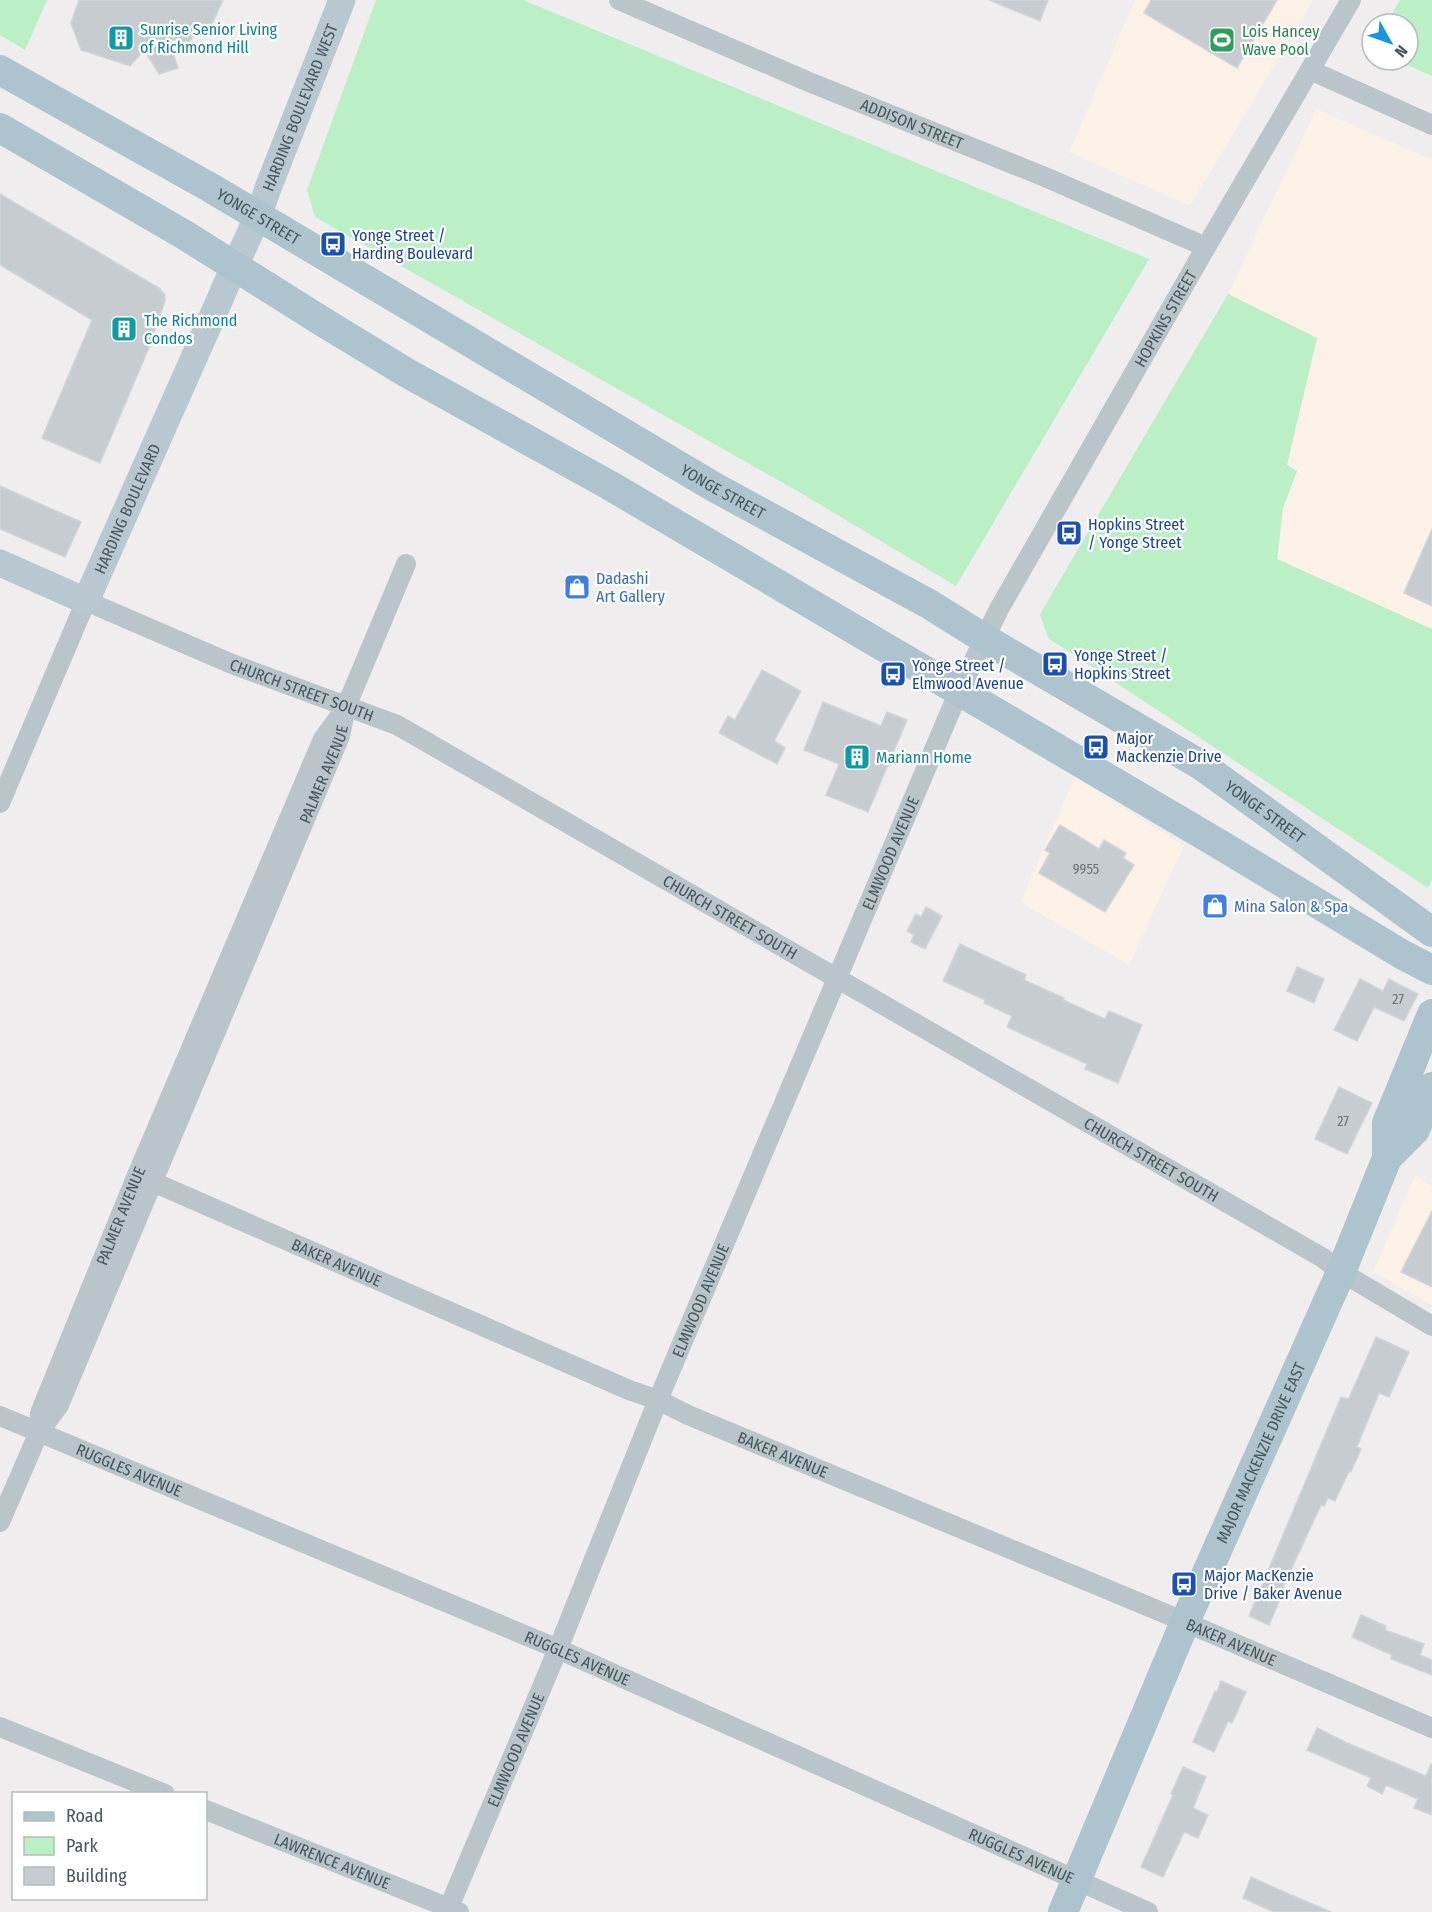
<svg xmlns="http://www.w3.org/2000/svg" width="1432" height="1912" font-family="'Fira Sans Condensed',sans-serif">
  <rect width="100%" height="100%" fill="#f0edee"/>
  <!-- commercial -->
  <g fill="#fcf1e6">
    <polygon points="1135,0 1313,0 1190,206 1069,152"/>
    <polygon points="1316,109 1432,160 1432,629 1277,559 1283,508 1297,471 1287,465 1317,338 1228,294"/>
    <polygon points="1075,777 1184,846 1129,965 1020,902"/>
    <polygon points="1415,1175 1432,1186 1432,1305 1373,1272"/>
  </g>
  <!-- green -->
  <g fill="#bbefc5">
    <polygon points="0,0 47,0 25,50 0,35"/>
    <polygon points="376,0 523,0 1149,259 956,586 806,496 315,217 307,190"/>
    <polygon points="1400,0 1432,0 1432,76 1396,60 1408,60 1408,24 1386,24"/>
    <polygon points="1228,294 1317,338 1287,465 1297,471 1283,508 1277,559 1432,629 1432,879 1428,888 1048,638 1040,614"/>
  </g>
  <!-- building -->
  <g fill="#c7ccd0" stroke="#d1d5d9" stroke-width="1.5">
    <polygon points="79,0 223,0 207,35 195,34 189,42 168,39 178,68 159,74 144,50 130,66 81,50 71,23"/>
    <polygon points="989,0 1048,0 1040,21"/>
    <polygon points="1151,0 1277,0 1237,68 1144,13"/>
    <polygon points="0,194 159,288 165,295 165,301 153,335 154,336 100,463 42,438 92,320 0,265"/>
    <polygon points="0,486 81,522 65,557 0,529"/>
    <polygon points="1432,529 1432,606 1404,593"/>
    <polygon points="762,670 801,691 774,741 785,748 777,764 719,733 728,716 735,720"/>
    <polygon points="823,702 881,726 887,712 907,720 868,812 826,795 839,764 804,750"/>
    <polygon points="1060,825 1099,849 1104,840 1126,853 1123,858 1134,865 1105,912 1039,873 1050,853 1045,850"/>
    <polygon points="926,907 942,916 925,949 911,942 914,935 907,931 916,914 921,917"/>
    <polygon points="960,944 1026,975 1024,980 1064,998 1063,1000 1105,1019 1109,1011 1142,1025 1118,1083 1085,1069 1087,1064 1007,1027 1012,1016 984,1003 985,1000 943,981"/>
    <polygon points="1297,967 1324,979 1314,1003 1287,991"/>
    <polygon points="1360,979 1383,991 1389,979 1418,994 1404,1021 1374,1007 1357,1041 1334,1030"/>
    <polygon points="1339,1087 1372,1103 1347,1154 1315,1139"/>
    <polygon points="1432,1211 1432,1287 1401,1272"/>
    <polygon points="1376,1337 1409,1352 1389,1397 1379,1393 1357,1447 1361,1449 1351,1472 1349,1471 1335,1501 1328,1498 1324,1506 1321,1505 1278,1598 1280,1599 1269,1625 1249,1616 1341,1397 1347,1399 1349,1398"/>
    <polygon points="1361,1615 1386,1626 1385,1630 1424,1644 1420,1655 1432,1660 1432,1675 1391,1659 1392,1655 1352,1637"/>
    <polygon points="1221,1681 1246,1692 1232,1723 1228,1721 1214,1752 1193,1742 1215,1691 1217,1692"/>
    <polygon points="1317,1728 1345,1742 1426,1776 1431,1764 1432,1764 1432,1815 1414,1808 1418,1799 1386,1785 1382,1794 1367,1786 1371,1778 1307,1750"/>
    <polygon points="1183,1767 1206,1777 1193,1808 1208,1815 1198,1838 1184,1832 1163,1877 1141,1867 1173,1795 1171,1794"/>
    <polygon points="1251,1877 1282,1891 1331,1912 1274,1912 1243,1898"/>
  </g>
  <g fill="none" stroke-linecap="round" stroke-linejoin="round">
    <!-- street -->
    <g stroke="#b9c5cb" stroke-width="20">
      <path id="s1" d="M 619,0 L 809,82 L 1045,177 L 1206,247"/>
      <polyline points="1310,70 1432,125"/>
      <path id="s2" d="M 0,803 L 86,601 L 232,664 L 397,725 L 1323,1258 L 1341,1272 L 1432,1326"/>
      <path id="s3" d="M 137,1175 L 629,1390 L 658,1400 L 688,1415 L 1164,1613 L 1432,1728"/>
      <path id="s4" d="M 0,1416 L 558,1649 L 1148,1912"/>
      <path id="s5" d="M 39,1428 L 40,1413 L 137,1175 L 323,739 L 340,716"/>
      <path id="s6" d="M 0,1522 L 39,1432 L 59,1405 L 340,736 L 346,707 L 406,564"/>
      <polyline points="0,1727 165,1794"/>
      <path id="s7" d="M 206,1810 L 459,1912"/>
      <path id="s8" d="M 447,1912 L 558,1649 L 658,1400 L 959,691 L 999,609 L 1206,247 L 1351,0"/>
    </g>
    <!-- secondary -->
    <path stroke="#b9c8d0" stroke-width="27" id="s9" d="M 0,563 L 86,601 L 221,297 C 236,260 256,226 268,188 L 342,0"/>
    <!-- primary -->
    <g stroke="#adc3cd" stroke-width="30">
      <path id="s10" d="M 0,70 L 211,188 L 714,487 L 929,604 L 985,639 L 1201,765 L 1432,932"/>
      <polyline points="0,128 183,234 328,325 407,373 609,485 1214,841 1403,955 1432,970"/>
      <polyline points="1387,1158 1415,1130 1432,1087"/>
      <path id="s11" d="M 1063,1912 L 1185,1622 L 1341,1272 L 1387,1158 L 1387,1123 L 1432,1014"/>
    </g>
  </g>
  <!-- icons -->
  <defs>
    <symbol id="building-square" viewBox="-11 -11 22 22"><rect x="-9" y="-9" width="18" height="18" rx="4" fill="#0f9aa8" stroke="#fff"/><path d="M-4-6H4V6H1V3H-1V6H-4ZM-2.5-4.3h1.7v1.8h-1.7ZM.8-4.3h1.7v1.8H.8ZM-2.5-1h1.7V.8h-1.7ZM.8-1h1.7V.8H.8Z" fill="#fff"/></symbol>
    <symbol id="stadium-square" viewBox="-11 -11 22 22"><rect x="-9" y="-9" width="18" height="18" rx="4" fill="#2e9e5b" stroke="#fff"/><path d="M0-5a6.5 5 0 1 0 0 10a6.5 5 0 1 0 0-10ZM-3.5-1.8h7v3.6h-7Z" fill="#fff"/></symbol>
    <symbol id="bus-square" viewBox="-11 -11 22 22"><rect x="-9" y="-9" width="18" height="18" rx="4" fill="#1a4fb4" stroke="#fff"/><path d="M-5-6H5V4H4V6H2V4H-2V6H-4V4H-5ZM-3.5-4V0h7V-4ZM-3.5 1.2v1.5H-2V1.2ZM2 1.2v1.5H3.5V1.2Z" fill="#fff"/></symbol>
    <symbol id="shop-square" viewBox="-11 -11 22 22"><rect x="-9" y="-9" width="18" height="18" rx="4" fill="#3f7fe0" stroke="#fff"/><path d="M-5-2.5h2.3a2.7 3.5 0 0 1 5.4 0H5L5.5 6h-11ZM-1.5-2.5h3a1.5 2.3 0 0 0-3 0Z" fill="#fff"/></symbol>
  </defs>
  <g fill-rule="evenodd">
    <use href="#building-square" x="106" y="23" width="30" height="30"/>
    <use href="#stadium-square" x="1207" y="25" width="30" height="30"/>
    <use href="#bus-square" x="318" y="229" width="30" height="30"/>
    <use href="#building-square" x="109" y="314" width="30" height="30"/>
    <use href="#bus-square" x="1054" y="518" width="30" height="30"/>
    <use href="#shop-square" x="562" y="572" width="30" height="30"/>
    <use href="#bus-square" x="1040" y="649" width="30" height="30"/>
    <use href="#bus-square" x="878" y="659" width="30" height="30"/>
    <use href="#bus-square" x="1081" y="732" width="30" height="30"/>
    <use href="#building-square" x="842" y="742" width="30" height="30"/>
    <use href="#shop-square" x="1200" y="891" width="30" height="30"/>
    <use href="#bus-square" x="1169" y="1569" width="30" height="30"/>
  </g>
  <g text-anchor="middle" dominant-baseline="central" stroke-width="4.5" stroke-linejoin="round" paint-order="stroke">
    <!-- number labels -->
    <g font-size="14" fill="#667378">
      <text x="1086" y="869">9955</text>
      <text x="1398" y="999">27</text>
      <text x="1343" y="1121">27</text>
    </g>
    <!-- culture labels -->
    <g font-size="16" fill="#0d838f" stroke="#fff" text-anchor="start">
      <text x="140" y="29">Sunrise Senior Living<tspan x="140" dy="18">of Richmond Hill</tspan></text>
      <text x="144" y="320">The Richmond<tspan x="144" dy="18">Condos</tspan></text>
      <text x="876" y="757">Mariann Home</text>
    </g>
    <!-- leisure labels -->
    <g font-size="16" fill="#27864d" stroke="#fff" text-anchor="start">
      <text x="1242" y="31">Lois Hancey<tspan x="1242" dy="18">Wave Pool</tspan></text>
    </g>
    <!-- street labels -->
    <g font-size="16" fill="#46555b" stroke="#fff">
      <text stroke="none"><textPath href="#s9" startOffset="632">HARDING BOULEVARD WEST</textPath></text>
      <text stroke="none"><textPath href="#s1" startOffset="318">ADDISON STREET</textPath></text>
      <text stroke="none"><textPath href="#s10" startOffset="297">YONGE STREET</textPath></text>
      <text stroke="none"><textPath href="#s8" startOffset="1750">HOPKINS STREET</textPath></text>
      <text stroke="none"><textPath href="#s10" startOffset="837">YONGE STREET</textPath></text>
      <text stroke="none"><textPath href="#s9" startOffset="195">HARDING BOULEVARD</textPath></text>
      <text stroke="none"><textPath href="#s2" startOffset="453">CHURCH STREET SOUTH</textPath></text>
      <text stroke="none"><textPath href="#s6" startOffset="816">PALMER AVENUE</textPath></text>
      <text stroke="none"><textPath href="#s10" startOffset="1467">YONGE STREET</textPath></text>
      <text stroke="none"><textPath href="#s8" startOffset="1148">ELMWOOD AVENUE</textPath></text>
      <text stroke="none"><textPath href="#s2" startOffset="939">CHURCH STREET SOUTH</textPath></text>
      <text stroke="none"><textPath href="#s2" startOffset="1425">CHURCH STREET SOUTH</textPath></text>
      <text stroke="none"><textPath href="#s5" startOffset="228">PALMER AVENUE</textPath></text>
      <text stroke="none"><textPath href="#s3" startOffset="218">BAKER AVENUE</textPath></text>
      <text stroke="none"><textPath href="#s8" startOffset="662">ELMWOOD AVENUE</textPath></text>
      <text stroke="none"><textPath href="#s11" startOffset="500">MAJOR MACKENZIE DRIVE EAST</textPath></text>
      <text stroke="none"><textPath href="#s3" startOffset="704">BAKER AVENUE</textPath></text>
      <text stroke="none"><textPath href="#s4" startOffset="140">RUGGLES AVENUE</textPath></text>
      <text stroke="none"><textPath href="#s3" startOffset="1190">BAKER AVENUE</textPath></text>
      <text stroke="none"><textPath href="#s4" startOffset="626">RUGGLES AVENUE</textPath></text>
      <text stroke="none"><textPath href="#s8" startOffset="176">ELMWOOD AVENUE</textPath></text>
      <text stroke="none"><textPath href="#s4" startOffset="1112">RUGGLES AVENUE</textPath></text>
      <text stroke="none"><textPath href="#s7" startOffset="136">LAWRENCE AVENUE</textPath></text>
    </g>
    <!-- transit labels -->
    <g font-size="16" fill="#164399" stroke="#fff" text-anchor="start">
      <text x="352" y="235">Yonge Street /<tspan x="352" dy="18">Harding Boulevard</tspan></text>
      <text x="1088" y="524">Hopkins Street<tspan x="1088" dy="18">/ Yonge Street</tspan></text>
      <text x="1074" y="655">Yonge Street /<tspan x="1074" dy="18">Hopkins Street</tspan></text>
      <text x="912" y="665">Yonge Street /<tspan x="912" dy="18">Elmwood Avenue</tspan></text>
      <text x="1116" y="738">Major<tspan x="1116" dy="18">Mackenzie Drive</tspan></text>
      <text x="1204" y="1575">Major MacKenzie<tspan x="1204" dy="18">Drive / Baker Avenue</tspan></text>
    </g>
    <!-- shop labels -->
    <g font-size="16" fill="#366cbe" stroke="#fff" text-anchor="start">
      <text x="596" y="578">Dadashi<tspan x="596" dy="18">Art Gallery</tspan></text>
      <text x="1234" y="906">Mina Salon &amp; Spa</text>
    </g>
  </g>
  <!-- legend -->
  <rect x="12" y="1792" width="195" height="108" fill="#ffffff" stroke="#b5bbbd" stroke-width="1.5"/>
  <rect x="24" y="1812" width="30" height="9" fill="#adc3cd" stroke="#b5bbbd" stroke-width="1.5"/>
  <text x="66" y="1822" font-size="18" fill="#46555b">Road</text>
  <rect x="24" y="1837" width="30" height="18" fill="#bbefc5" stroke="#b5bbbd" stroke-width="1.5"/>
  <text x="66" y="1852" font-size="18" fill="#46555b">Park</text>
  <rect x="24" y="1867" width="30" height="18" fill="#c7ccd0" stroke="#b5bbbd" stroke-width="1.5"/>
  <text x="66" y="1882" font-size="18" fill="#46555b">Building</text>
  <!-- north arrow -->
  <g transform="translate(1390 42) rotate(130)"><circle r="28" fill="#ffffff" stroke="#b5bbbd" stroke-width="1.5"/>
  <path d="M0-4.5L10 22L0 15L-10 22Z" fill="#1894e0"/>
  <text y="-9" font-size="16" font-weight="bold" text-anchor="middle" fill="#46555b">N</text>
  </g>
</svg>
